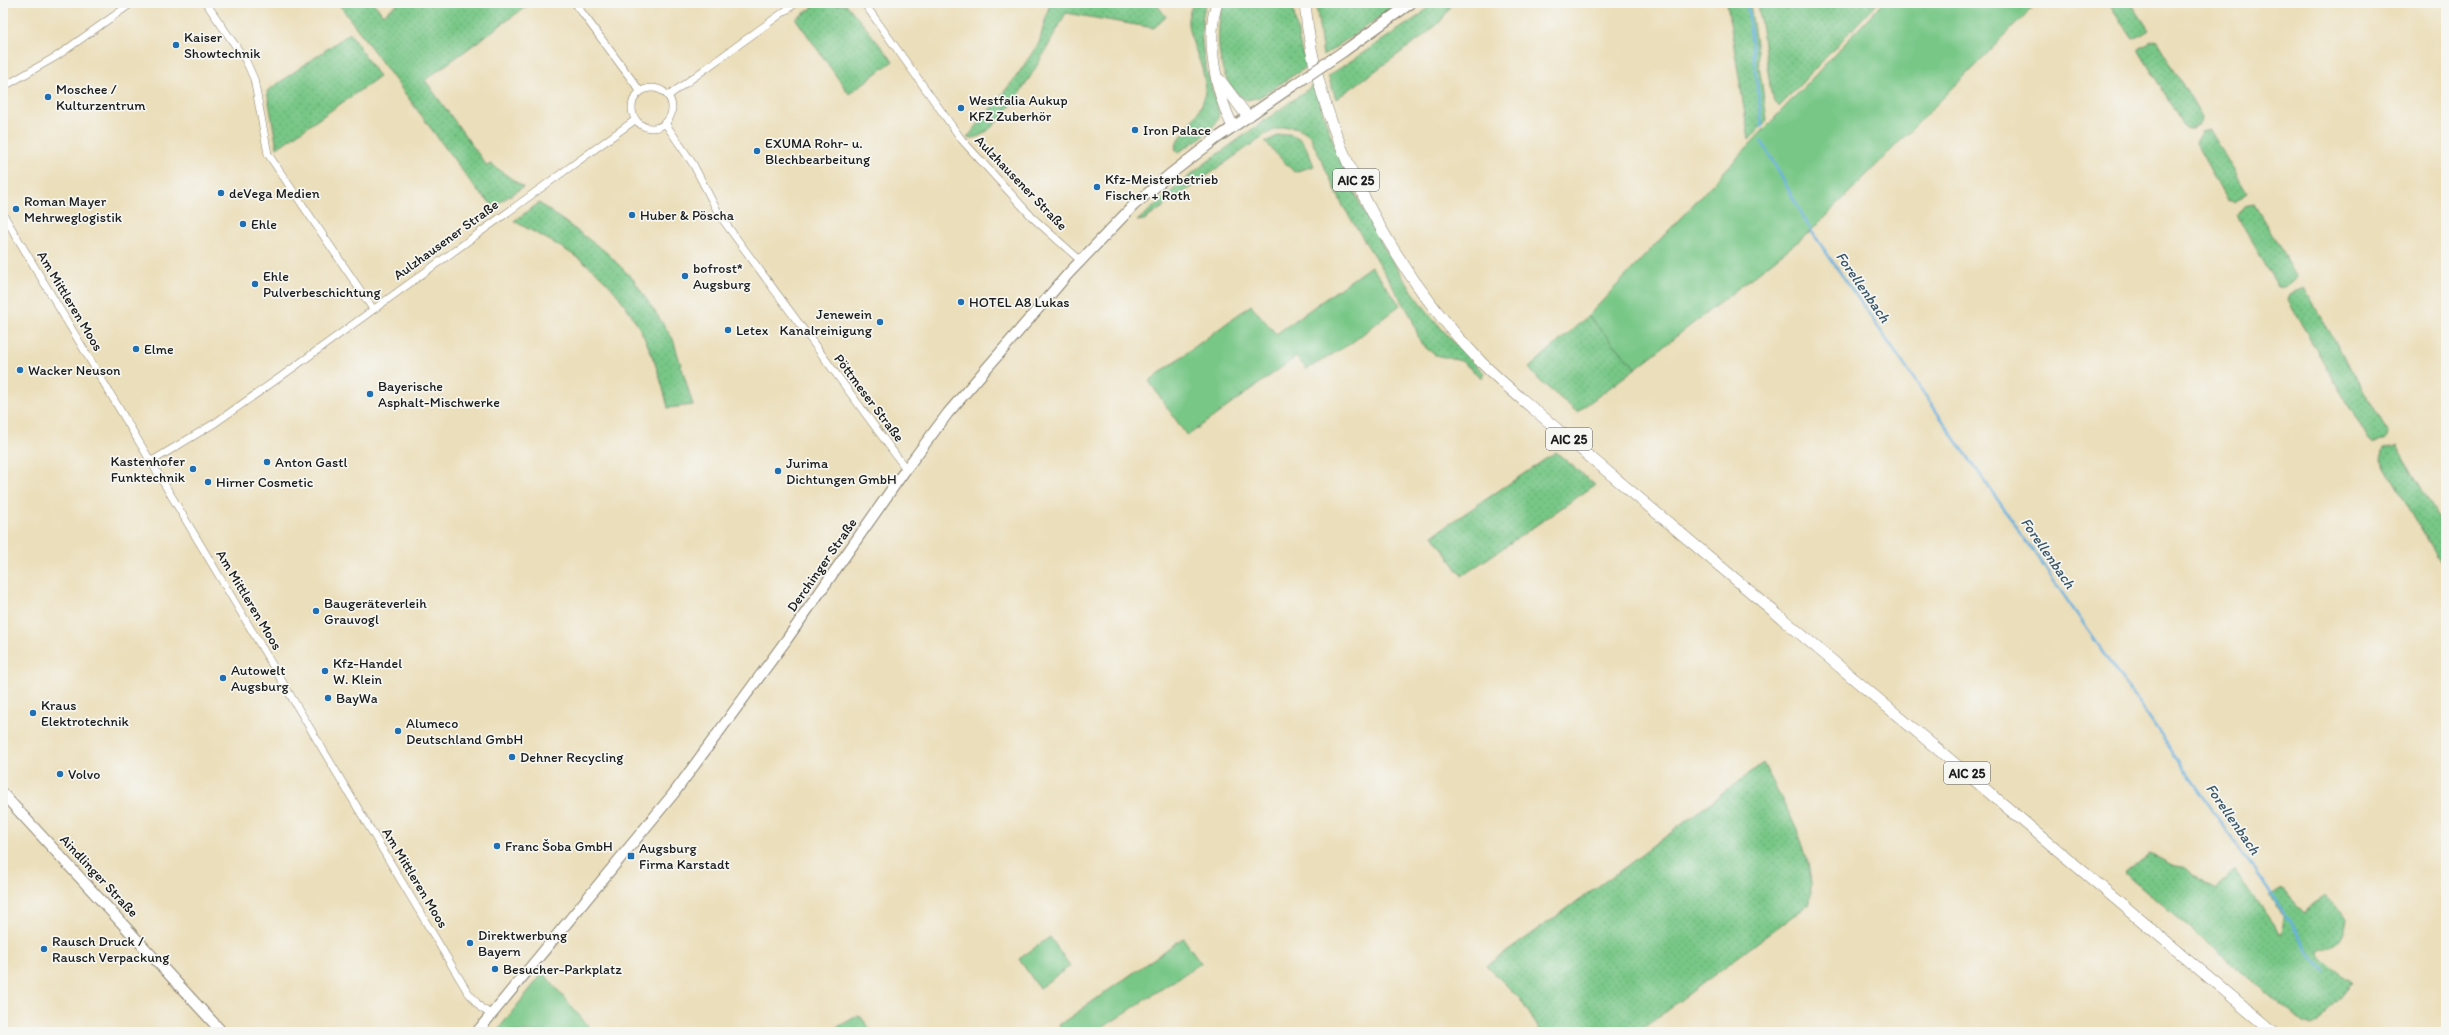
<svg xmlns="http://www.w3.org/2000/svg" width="2449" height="1035" font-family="Itim,sans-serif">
  <defs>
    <pattern id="grass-dots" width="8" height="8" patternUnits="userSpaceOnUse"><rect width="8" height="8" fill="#78c787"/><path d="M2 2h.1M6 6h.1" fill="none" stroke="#67aa74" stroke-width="1.8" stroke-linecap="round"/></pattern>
  </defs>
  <rect width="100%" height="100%" fill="#f6f6f2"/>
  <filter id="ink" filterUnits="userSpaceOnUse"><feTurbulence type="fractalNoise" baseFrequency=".025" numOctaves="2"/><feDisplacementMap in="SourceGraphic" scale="8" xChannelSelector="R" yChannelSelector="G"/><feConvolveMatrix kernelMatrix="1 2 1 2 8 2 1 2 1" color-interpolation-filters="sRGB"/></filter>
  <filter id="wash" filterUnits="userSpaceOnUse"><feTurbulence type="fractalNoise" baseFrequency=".012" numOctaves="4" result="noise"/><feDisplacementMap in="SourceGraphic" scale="16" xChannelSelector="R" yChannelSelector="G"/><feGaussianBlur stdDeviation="0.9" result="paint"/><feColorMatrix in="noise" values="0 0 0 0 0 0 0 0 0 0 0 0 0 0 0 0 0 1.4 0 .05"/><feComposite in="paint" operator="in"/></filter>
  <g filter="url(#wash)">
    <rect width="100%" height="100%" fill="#ebdeba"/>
    <!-- grass -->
    <g fill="url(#grass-dots)" stroke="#4a7252">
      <polygon points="338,3 374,3 383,15 399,3 531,3 425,80 487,166 491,164 523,187 494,206 478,192"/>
      <polygon points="819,3 847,5 893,61 849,94 796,19"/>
      <path d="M 1050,3 L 1156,3 L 1166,17 L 1154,28 L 1066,13 C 1052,38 1000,144 967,138 L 1016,77 L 1039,43 Z"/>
      <path d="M 1193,3 L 1206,3 C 1194,38 1209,79 1219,113 C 1217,131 1193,142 1179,152 L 1175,149 L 1177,143 C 1185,129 1200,114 1204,98 C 1210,74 1191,47 1188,24 C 1187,17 1191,9 1193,3 Z"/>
      <path d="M 1223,3 L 1292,3 L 1301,50 L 1308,66 L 1260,97 L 1247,100 C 1215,87 1215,30 1223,3 Z"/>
      <polygon points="1316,3 1400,3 1323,56"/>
      <polygon points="1432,3 1453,3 1440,22 1421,38 1336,99 1328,76 1419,16"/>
      <polygon points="1727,3 1750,3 1767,120 1749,140"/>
      <polygon points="1758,3 1877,3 1779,107 1774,101 1771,92"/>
      <polygon points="2109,3 2131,3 2149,30 2138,37 2131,38"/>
      <polygon points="350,33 379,77 277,148 267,91"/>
      <polygon points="2153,40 2157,41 2202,118 2201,123 2190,130 2186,129 2139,51 2139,48"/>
      <path d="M 1314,85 C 1346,193 1401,296 1484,373 L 1482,378 L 1461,361 L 1435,355 L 1421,344 L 1411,316 L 1343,206 L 1310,136 C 1296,122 1282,126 1266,134 L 1153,214 L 1144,220 L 1137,221 L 1200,167 Z"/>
      <polygon points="2210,130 2247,193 2234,202 2227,200 2195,142 2201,132"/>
      <path d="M 1289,134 C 1305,137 1308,152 1314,166 L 1294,172 L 1265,142 L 1280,135 Z"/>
      <path d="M 539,203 L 606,252 L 633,279 L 673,339 L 693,405 L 668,408 C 655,350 629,293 578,258 C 558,244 535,233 514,221 Z"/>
      <path d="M 2254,204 L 2297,277 C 2292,284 2286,288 2278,287 L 2237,215 L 2244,206 Z"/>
      <polygon points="2304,288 2388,432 2387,437 2373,444 2369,441 2287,299 2289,294"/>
      <polygon points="1588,316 1636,368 1577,412 1540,381 1529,368"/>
      <polygon points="2397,446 2446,531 2446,571 2381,460 2384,448"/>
      <polygon points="1556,452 1595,485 1462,576 1433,535"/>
      <path d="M 1763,763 C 1784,805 1817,854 1810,903 L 1638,1032 L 1541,1032 L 1520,999 L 1487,966 L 1628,865 Z"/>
      <path d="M 2150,854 L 2173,866 L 2183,867 L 2216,890 L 2234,870 L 2276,928 L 2278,933 L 2282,935 L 2284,916 L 2269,896 L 2282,888 L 2305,914 L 2312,904 L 2325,896 L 2347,918 C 2343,940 2340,942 2320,950 L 2321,958 L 2351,982 L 2319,1022 L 2312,1026 L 2303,1023 L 2125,873 Z"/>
    </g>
    <!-- garden -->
    <g fill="#78c787" stroke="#4a7252">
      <polygon points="1883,3 2037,3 1810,232 1636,368 1588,316"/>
      <polygon points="1371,266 1400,305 1350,344 1307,369 1296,357 1187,436 1149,381 1251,305 1276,334"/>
      <polygon points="1050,937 1070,966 1039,988 1019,959"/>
      <polygon points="1183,938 1201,963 1096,1032 1062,1032 1059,1025"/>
      <polygon points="543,973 545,975 593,1032 496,1032"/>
      <polygon points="857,1016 861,1017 872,1032 829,1032"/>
    </g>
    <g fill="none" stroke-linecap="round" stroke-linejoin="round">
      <!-- stream -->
      <g stroke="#67b0df" stroke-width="2.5">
        <polyline points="1747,3 1762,126"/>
        <polyline points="1761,140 1812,232 2291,923 2311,956 2325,972"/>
      </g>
    </g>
  </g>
  <g filter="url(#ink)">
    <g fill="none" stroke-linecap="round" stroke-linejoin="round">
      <defs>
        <g id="minor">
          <polyline points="206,3 246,61 254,79 268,154 373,309"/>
          <polyline points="575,3 640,91"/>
          <polyline points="864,3 962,140 1033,218 1080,260"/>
          <polyline points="3,87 57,56 132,3"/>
          <circle cx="652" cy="108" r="20"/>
          <polyline points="668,96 796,3"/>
          <polyline points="665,123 693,164 720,216 906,469"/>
          <polyline points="3,214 467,991 481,1008 491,1014"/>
          <polyline points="152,461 215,423 279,378 635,120"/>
        </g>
        <g id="secondary">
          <polyline points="1344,51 1411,3"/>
          <polyline points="3,794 222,1032"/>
          <polyline points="477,1032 674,793 787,639 906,469 948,413 1068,274 1133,206 1169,175 1217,138 1294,85"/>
        </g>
        <g id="primary">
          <path d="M 1217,3 C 1205,39 1216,93 1233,127"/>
          <path d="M 1305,3 C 1315,131 1393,271 1481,362 C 1505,386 1533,408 1558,430 L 2274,1032"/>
          <polyline points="1220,80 1248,117"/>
        </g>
      </defs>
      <!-- minor casing -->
      <use href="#minor" stroke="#847d6b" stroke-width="8"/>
      <!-- secondary casing -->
      <use href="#secondary" stroke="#847d6b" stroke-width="12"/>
      <!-- primary casing -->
      <use href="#primary" stroke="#847d6b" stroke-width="12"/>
      <!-- minor -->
      <use href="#minor" stroke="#fff" stroke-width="7"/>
      <!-- secondary -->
      <use href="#secondary" stroke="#fff" stroke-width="10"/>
      <!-- primary -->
      <use href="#primary" stroke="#fff" stroke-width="11"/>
      <defs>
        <polyline id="secondary-bridge" points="1294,85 1344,51"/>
      </defs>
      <!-- secondary-bridge casing -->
      <use href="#secondary-bridge" stroke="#847d6b" stroke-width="12" stroke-linecap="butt"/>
      <!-- secondary-bridge -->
      <use href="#secondary-bridge" stroke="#fff" stroke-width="10"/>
    </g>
  </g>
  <!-- markers -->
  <g fill="#1f6fb2" stroke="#f6f6f2" stroke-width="1.5">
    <circle cx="176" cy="45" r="4"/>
    <circle cx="48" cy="97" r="4"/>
    <circle cx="961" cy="108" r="4"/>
    <circle cx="1135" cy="130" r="4"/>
    <circle cx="757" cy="151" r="4"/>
    <circle cx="1097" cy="187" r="4"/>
    <circle cx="221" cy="193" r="4"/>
    <circle cx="16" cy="209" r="4"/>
    <circle cx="632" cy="215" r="4"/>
    <circle cx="243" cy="224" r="4"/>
    <circle cx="685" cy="276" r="4"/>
    <circle cx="255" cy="284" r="4"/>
    <circle cx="961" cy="302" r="4"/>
    <circle cx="880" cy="322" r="4"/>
    <circle cx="728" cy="330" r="4"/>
    <circle cx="136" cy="349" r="4"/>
    <circle cx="20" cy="370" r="4"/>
    <circle cx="370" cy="394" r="4"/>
    <circle cx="267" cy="462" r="4"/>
    <circle cx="193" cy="469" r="4"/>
    <circle cx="778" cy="471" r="4"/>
    <circle cx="208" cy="482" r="4"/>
    <circle cx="316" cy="611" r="4"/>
    <circle cx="325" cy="671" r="4"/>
    <circle cx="223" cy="678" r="4"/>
    <circle cx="328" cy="698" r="4"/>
    <circle cx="33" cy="713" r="4"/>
    <circle cx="398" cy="731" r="4"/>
    <circle cx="512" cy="757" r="4"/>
    <circle cx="60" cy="774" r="4"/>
    <circle cx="497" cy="846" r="4"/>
    <rect x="627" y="852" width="8" height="8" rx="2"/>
    <circle cx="470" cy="943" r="4"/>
    <circle cx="44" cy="949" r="4"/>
    <circle cx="495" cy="969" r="4"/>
  </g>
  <g text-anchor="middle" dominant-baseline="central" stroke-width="3.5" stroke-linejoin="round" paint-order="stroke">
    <!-- shield labels -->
    <g fill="#f6f6f2" stroke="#5d5d5c" stroke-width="1">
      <rect x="1333" y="169" width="46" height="22" rx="3"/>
      <rect x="1546" y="428" width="46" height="22" rx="3"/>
      <rect x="1944" y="762" width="46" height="22" rx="3"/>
    </g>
    <g font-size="13" font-weight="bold" fill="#1c1c1c">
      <text x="1356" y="180">AIC 25</text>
      <text x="1569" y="439">AIC 25</text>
      <text x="1967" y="773">AIC 25</text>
    </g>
    <!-- poi labels -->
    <g font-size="14" fill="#1c1c1c" stroke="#f6f6f2" text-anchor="start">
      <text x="184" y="37">Kaiser<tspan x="184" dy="16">Showtechnik</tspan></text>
      <text x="56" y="89">Moschee /<tspan x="56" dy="16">Kulturzentrum</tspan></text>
      <text x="969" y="100">Westfalia Aukup<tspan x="969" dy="16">KFZ Zuberhör</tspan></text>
      <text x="1143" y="130">Iron Palace</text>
      <text x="765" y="143">EXUMA Rohr- u.<tspan x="765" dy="16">Blechbearbeitung</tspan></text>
      <text x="1105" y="179">Kfz-Meisterbetrieb<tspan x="1105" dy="16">Fischer + Roth</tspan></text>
      <text x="229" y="193">deVega Medien</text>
      <text x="24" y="201">Roman Mayer<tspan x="24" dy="16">Mehrweglogistik</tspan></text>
      <text x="640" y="215">Huber &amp; Pöscha</text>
      <text x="251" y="224">Ehle</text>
      <text x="693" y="268">bofrost*<tspan x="693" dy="16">Augsburg</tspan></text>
      <text x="263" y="276">Ehle<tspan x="263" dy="16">Pulverbeschichtung</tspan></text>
      <text x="969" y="302">HOTEL A8 Lukas</text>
      <text x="872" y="314" text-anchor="end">Jenewein<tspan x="872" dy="16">Kanalreinigung</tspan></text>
      <text x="736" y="330">Letex</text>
      <text x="144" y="349">Elme</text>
      <text x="28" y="370">Wacker Neuson</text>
      <text x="378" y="386">Bayerische<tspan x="378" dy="16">Asphalt-Mischwerke</tspan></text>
      <text x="185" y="461" text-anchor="end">Kastenhofer<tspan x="185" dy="16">Funktechnik</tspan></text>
      <text x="275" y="462">Anton Gastl</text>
      <text x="786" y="463">Jurima<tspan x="786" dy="16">Dichtungen GmbH</tspan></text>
      <text x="216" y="482">Hirner Cosmetic</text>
      <text x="324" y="603">Baugeräteverleih<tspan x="324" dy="16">Grauvogl</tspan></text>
      <text x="333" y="663">Kfz-Handel<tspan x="333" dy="16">W. Klein</tspan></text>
      <text x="231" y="670">Autowelt<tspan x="231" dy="16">Augsburg</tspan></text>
      <text x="336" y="698">BayWa</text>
      <text x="41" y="705">Kraus<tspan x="41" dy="16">Elektrotechnik</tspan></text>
      <text x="406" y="723">Alumeco<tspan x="406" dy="16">Deutschland GmbH</tspan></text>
      <text x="520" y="757">Dehner Recycling</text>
      <text x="68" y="774">Volvo</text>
      <text x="505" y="846">Franc Šoba GmbH</text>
      <text x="639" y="848">Augsburg<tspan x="639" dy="16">Firma Karstadt</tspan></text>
      <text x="478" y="935">Direktwerbung<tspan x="478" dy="16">Bayern</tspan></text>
      <text x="52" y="941">Rausch Druck /<tspan x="52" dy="16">Rausch Verpackung</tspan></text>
      <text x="503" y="969">Besucher-Parkplatz</text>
    </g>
    <!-- street labels -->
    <g font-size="14" fill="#1c1c1c" stroke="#f6f6f2">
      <text transform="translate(1021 183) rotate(46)">Aulzhausener Straße</text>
      <text transform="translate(446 240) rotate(-36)">Aulzhausener Straße</text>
      <text transform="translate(70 301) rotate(59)">Am Mittleren Moos</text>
      <text transform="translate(869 398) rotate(53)">Pöttmeser Straße</text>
      <text transform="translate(822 565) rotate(-55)">Derchinger Straße</text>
      <text transform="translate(249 600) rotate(59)">Am Mittleren Moos</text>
      <text transform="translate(99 876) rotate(47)">Aindlinger Straße</text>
      <text transform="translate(415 878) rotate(59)">Am Mittleren Moos</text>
    </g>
    <!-- water labels -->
    <g font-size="15" font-style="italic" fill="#3a576a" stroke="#f6f6f2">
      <text transform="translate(1863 287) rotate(55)">Forellenbach</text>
      <text transform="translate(2048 553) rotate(55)">Forellenbach</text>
      <text transform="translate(2233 819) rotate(55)">Forellenbach</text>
    </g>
  </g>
  <!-- margin -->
  <rect width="2449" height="1035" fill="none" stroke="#f6f6f2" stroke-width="16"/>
</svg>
